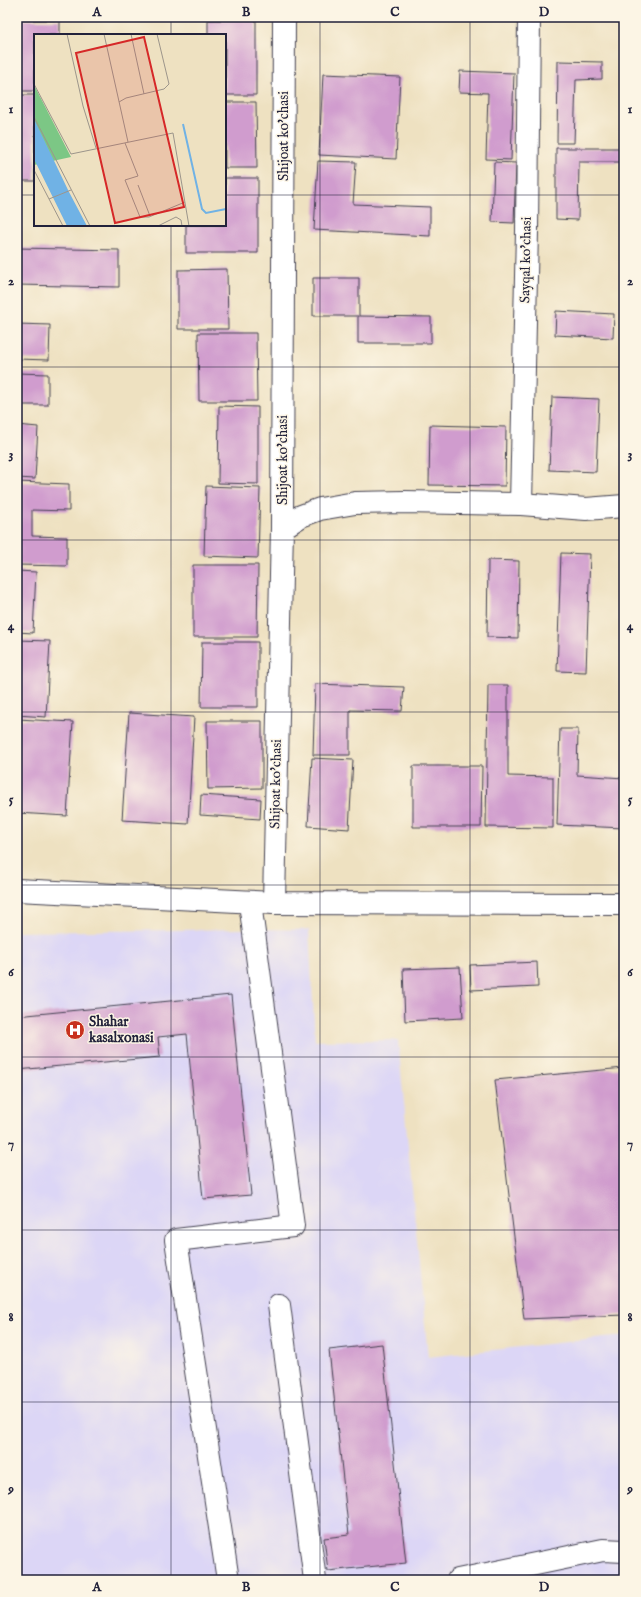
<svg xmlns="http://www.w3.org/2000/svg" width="641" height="1597" font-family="'IM FELL English',serif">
  <rect width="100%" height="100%" fill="#fcf5e5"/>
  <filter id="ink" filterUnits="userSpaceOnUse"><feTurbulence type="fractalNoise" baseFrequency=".025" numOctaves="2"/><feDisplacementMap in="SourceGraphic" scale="8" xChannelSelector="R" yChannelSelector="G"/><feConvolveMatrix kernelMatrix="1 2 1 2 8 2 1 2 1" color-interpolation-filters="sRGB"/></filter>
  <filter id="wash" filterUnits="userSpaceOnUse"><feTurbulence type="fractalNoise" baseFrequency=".012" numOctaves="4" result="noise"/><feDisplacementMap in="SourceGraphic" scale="16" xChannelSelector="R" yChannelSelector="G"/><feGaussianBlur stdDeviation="0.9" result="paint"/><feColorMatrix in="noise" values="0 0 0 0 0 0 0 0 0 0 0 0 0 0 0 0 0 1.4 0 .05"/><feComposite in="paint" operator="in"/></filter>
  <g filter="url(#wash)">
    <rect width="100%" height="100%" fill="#eee1c1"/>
    <!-- built -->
    <polygon fill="#dcd6f6" points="253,929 309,930 315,1041 398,1040 428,1357 624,1336 624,1580 17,1580 17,932"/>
    <g id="blocks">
      <!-- building -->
      <g fill="#d09cce">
        <polygon points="17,20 60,20 60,35 35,35 35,91 17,91"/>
        <polygon points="208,20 256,20 256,95 225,95 225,35 208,35"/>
        <polygon points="558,61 602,62 602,79 576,80 574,143 557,143"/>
        <polygon points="460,71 514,73 511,160 486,159 488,93 459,92"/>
        <polygon points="323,74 400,77 396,159 319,155"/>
        <rect x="17" y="95" width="18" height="86"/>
        <polygon points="225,102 256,102 257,168 225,168"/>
        <polygon points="556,148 624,148 624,219 623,219 622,162 579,162 578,220 556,219"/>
        <polygon points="318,161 356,162 353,204 430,207 430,236 314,230"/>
        <polygon points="494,162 516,163 514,223 492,222"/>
        <polygon points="225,178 258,178 258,253 186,253 186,225 225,225"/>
        <polygon points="17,248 119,250 119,287 17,285"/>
        <polygon points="227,269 228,329 178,329 178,270"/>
        <polygon points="313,278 359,278 359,316 431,317 431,343 358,343 358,316 313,316"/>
        <polygon points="556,311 614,314 613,338 555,335"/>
        <polygon points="17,324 50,325 49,360 17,359"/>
        <polygon points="198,333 256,333 257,401 199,401"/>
        <polygon points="17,373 48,374 48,405 17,405"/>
        <polygon points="552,397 599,399 596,472 549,470"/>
        <polygon points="219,406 258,407 258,484 218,483"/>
        <polygon points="17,425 38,427 35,479 17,478"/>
        <polygon points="430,425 506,427 505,486 429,485"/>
        <polygon points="17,482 69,484 69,511 32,510 32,536 67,537 67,566 17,565"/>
        <polygon points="206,486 260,488 258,558 204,556"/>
        <polygon points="561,553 590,554 586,672 557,671"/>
        <polygon points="488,560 519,561 518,638 487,637"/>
        <polygon points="193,565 258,565 257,637 193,637"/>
        <polygon points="17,571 36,572 33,633 17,632"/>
        <polygon points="17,640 50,641 46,717 17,715"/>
        <polygon points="202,642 258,642 258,707 201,707"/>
        <polygon points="315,684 404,687 402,711 350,710 350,755 313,755"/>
        <polygon points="488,685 508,685 508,776 553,777 553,828 486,827"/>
        <polygon points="129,713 194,717 188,824 122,820"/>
        <polygon points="17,719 73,722 67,816 17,813"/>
        <polygon points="207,721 262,721 262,788 208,789"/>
        <polygon points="560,729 578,729 577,775 624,778 624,828 557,825"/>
        <polygon points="312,758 353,760 349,829 308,826"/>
        <polygon points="413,766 482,766 481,827 413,827"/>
        <polygon points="201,795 261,799 260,819 200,815"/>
        <polygon points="537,962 538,987 471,990 470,965"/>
        <polygon points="460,967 463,1018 405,1021 403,969"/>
        <polygon points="231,995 251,1195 203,1199 187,1034 158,1037 160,1057 17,1070 17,1016"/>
        <polygon points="624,1068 624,1315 524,1319 495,1080"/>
        <polygon points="382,1344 406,1563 328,1571 324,1538 349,1535 329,1350"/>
      </g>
    </g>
  </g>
  <g filter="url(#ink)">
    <use href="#blocks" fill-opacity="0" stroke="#413f4f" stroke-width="1"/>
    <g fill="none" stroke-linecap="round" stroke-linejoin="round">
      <defs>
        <g id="minor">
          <polyline points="521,504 527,231 529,17"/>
          <polyline points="282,528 301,516 320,509 355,503 404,502 521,504 586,509 624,506"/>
          <polyline points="17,890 274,903 624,904"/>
          <polyline points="274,903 282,528 284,17"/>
          <polyline points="279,1305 315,1580"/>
          <polyline points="228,1580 176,1240 293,1226 250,903"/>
          <polyline points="458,1580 603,1550 624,1551"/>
        </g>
      </defs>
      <!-- minor casing -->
      <use href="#minor" stroke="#413f4f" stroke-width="24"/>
      <!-- minor -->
      <use href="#minor" stroke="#fff" stroke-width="22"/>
    </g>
  </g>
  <!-- grid -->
  <path fill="none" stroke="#22223b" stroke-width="1" stroke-opacity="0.55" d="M 171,17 L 171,35M 320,17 L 320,1580M 470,17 L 470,1580M 17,195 L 35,195M 225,195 L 624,195M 171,225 L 171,1580M 17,367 L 624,367M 17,540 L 624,540M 17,712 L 624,712M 17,885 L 624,885M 17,1057 L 624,1057M 17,1230 L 624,1230M 17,1402 L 624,1402"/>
  <!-- icons -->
  <defs>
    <symbol id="hospital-disc" viewBox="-11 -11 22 22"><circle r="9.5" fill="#c8321e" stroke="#fcf5e5"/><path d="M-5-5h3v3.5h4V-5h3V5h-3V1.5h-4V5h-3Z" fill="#fff"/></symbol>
  </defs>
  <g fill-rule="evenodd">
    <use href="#hospital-disc" x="64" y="1019" width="22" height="22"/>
  </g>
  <g text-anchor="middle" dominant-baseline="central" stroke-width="3" stroke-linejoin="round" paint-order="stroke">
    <!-- street labels -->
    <g font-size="14" fill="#22223b" stroke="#fcf5e5">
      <text transform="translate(284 136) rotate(-90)">Shijoat ko'chasi</text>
      <text transform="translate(526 260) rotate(-89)">Sayqal ko'chasi</text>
      <text transform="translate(283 460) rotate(-90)">Shijoat ko'chasi</text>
      <text transform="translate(276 784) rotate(-89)">Shijoat ko'chasi</text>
    </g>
    <!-- poi labels -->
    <g font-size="14" font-weight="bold" fill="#22223b" stroke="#fcf5e5" text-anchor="start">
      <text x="89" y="1022">Shahar<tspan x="89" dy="16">kasalxonasi</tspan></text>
    </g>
  </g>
  <!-- overview -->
  <g transform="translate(34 34)">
    <rect width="192" height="192" fill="#eee1c1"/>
    <path d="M 0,51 L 37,123 L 0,131 Z" fill="#7cc785"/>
    <path d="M 0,85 L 35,158 L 53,192 L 33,192 L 0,125 Z" fill="#70b2e5"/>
    <path fill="none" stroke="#70b2e5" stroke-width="2" d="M 149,90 L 168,175 L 172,179 L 192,175"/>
    <path fill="none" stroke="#9c958b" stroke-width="1" d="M 33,0 L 49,72 L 62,114M 70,0 L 94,108M 97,0 L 110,60M 0,50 L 37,120 L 139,99 L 155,192M 85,68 L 92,64 L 130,55 L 135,50 L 123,0M 0,83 L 56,192M 91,109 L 104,142 L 91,146 L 106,183 L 115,183 L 151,168M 0,136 L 29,192M 104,151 L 116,182M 15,165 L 37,156M 124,192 L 142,183 L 147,186 L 148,192"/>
    <path fill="#d62828" fill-opacity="0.15" stroke="#d62828" stroke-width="2" d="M 110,3 L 150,173 L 81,189 L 42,19 Z"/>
    <rect width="192" height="192" fill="none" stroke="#22223b" stroke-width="2"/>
  </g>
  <!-- margin -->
  <rect width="641" height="1597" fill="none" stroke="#fcf5e5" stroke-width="44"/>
  <rect x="22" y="22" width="597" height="1553" fill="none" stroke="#22223b" stroke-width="1.5"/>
  <g font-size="13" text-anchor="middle" font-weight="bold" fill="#22223b">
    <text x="97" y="16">A</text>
    <text x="246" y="16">B</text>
    <text x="395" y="16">C</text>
    <text x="544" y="16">D</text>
    <text x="11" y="113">1</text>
    <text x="630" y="113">1</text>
    <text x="11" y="285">2</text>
    <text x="630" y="285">2</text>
    <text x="11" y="458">3</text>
    <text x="630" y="458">3</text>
    <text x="11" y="630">4</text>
    <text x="630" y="630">4</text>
    <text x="11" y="803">5</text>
    <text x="630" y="803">5</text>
    <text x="11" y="976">6</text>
    <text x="630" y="976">6</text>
    <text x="11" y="1148">7</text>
    <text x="630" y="1148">7</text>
    <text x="11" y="1321">8</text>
    <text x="630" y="1321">8</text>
    <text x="11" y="1493">9</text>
    <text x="630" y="1493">9</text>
    <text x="97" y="1591">A</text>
    <text x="246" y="1591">B</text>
    <text x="395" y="1591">C</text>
    <text x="544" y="1591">D</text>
  </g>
</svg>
